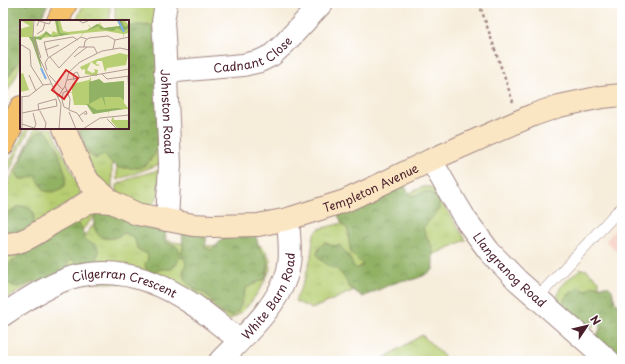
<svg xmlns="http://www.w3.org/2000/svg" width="625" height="364" font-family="'Playpen Sans',sans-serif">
  <defs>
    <pattern id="grass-tufts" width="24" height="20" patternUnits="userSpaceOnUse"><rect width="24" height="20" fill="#b7ce72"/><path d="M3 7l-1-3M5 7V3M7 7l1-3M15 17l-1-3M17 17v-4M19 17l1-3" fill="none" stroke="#9fb063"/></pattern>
    <pattern id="forest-crowns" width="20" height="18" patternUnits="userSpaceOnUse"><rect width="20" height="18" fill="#91b164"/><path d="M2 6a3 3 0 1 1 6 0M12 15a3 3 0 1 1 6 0" fill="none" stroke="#788f53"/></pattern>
  </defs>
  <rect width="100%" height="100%" fill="#fff"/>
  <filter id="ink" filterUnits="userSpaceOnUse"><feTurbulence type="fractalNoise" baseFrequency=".025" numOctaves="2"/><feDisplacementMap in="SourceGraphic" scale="8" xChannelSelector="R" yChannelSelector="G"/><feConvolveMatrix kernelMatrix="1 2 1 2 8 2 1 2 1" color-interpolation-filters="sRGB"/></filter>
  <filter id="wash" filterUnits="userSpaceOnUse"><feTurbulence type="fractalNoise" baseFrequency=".012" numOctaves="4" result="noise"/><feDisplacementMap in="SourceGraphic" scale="16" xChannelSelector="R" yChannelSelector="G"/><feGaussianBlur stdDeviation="0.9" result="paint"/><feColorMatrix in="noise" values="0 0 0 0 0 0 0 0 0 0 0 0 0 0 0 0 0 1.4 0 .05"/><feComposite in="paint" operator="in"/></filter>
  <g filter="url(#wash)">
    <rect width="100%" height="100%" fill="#f7eddb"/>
    <!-- built -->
    <polygon fill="#f7d1c6" points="622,222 622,256 606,241"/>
    <!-- grass -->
    <g fill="url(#grass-tufts)" stroke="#80764e">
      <polygon points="84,3 110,3 110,21 76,21"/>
      <polygon points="115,3 160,3 163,163 117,180 116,128 128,128 128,21 115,21"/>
      <path d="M 21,59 C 21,72 9,88 3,99 L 3,81 L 9,75 Z"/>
      <polygon points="26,128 30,128 3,184 3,175"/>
      <polygon points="35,128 52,128 79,187 80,190 80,195 30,228 3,235 3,194"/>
      <polygon points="77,128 112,128 112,193 91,168"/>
      <polygon points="159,170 159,193 155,202 148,208 117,197 117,185 133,177"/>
      <polygon points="423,187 430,187 434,190 466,240 312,309 295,301 305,278 311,257 313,238 315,233 319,229 342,223"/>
      <polygon points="91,212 97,213 42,278 3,301 3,255"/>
      <path d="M 94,224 C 135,234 180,247 223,246 C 231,246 253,242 259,245 C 267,249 272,260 270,269 C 266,281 252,303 242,312 C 238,315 233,318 229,320 L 172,284 L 45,282 Z"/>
      <path d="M 581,269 L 587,270 L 599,281 L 598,292 L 612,303 L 590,329 L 559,303 C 558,299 557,294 559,290 C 562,284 575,273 581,269 Z"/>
      <polygon points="422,335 449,361 379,361"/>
    </g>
    <!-- forest -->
    <g fill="url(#forest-crowns)" stroke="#6e6848">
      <polygon points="3,3 48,3 40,21 21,21 21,59 9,75 3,81"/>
      <polygon points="138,25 151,26 161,32 158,150 147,164 139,168 119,168 110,162 105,155 95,159 85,147 79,128 128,128 128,27"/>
      <path d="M 44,130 L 49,134 L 57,147 L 66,176 L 65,186 C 58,191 53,193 45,191 L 36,177 L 34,176 L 27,179 L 20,179 L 16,172 C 21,161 29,139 38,132 C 40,131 42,131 44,130 Z"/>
      <polygon points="404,185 411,196 424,192 431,192 439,201 439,209 423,228 426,236 433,249 433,270 423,276 412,280 404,280 389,285 363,297 349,287 344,277 337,269 329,266 320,259 317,254 319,248 325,242 330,245 340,246 348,255 352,263 356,269 363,265 351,253 349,242 348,230 342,223 337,213 350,211 370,202 379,190"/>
      <polygon points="20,206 29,207 34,213 34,224 17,237 4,229 3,220 8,212"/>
      <path d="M 100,208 L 165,224 L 166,243 L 176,246 L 182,254 L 183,246 L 182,231 L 207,235 L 205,248 L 213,250 L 225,235 L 253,231 L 256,237 L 260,249 L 266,256 L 268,264 L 266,278 L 255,284 L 246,288 L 239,310 L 232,316 L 221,313 L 214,305 L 207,295 L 198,291 L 188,284 L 183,273 L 186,263 L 184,258 L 179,257 L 177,264 L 172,269 L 160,269 L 155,273 L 146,269 L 145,264 L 148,259 L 147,253 C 136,252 137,246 134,237 L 124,233 C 111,242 94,241 94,222 C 94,221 94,217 95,216 C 96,213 99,210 100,208 Z"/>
      <path d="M 65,220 L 76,223 L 81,226 L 85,240 L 96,245 L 99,251 L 96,261 L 89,267 L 82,267 L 71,259 L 68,263 L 67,271 L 44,284 L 33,281 C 28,283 23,287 18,287 C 12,287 5,282 3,276 C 3,273 4,270 4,267 L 19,257 L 19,247 L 24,245 L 30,250 L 39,245 L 39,235 Z"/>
      <path d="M 592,286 L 608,286 L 612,290 L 615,302 L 622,308 L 622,359 L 614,358 L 595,339 L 600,329 L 599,322 L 576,323 C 570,318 559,307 565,298 C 568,294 574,291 578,287 L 586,291 Z"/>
    </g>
  </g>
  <g filter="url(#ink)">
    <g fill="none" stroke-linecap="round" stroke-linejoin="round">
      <defs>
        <polyline id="lane" points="537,298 617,212 622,208"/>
        <g id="street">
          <path id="s1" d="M 166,3 L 163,22 L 164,36 L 170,164 L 167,220"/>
          <path id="s2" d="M 165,72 L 243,65 L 260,61 L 272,55 L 284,44 L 322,3"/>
          <path id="s3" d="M 431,160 L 454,200 L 466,220 L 489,251 L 517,280 L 609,361"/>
          <path id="s4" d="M 3,315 C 22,302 45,287 67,279 C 112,264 156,279 194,305 C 210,316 224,329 240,340"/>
          <path id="s5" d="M 220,361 C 244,336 276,308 287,274 C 292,257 289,237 288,219"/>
        </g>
        <g id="secondary">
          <path id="s6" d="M 64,128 L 83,172 L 89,182 L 112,202 L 137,214 L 193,225 L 212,226 L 258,225 L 288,219 L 345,201 L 371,189 L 431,160 L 533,115 L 559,106 L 602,97 L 622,95"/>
          <path d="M 3,244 C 22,245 39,232 54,222 C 65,216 76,210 86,203 L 95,201 L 112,202"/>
        </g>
        <g id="primary">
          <polyline points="58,21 66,3"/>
          <polyline points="3,145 21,107"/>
        </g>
      </defs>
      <!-- lane casing -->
      <use href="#lane" stroke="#a08683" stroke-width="12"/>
      <!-- street casing -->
      <use href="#street" stroke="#a08683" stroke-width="24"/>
      <!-- secondary casing -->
      <use href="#secondary" stroke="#a08683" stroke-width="24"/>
      <!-- primary casing -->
      <use href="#primary" stroke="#a08683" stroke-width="24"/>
      <!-- path -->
      <polyline stroke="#a08683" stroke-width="2.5" stroke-dasharray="3 3" stroke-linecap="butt" points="479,3 513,102"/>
      <!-- lane -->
      <use href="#lane" stroke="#fff" stroke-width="11"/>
      <!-- street -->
      <use href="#street" stroke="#fff" stroke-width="22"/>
      <!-- secondary -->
      <use href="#secondary" stroke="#fbe6c4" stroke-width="22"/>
      <!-- primary -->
      <use href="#primary" stroke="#f5c16b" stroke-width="22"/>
    </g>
  </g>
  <g text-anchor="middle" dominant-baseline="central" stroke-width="4" stroke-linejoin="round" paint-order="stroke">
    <!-- street labels -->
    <g font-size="12" fill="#4a1f2b" stroke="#fff">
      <text stroke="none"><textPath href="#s2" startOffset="91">Cadnant Close</textPath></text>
      <text stroke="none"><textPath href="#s1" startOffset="109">Johnston Road</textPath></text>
      <text stroke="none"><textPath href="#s6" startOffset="359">Templeton Avenue</textPath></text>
      <text stroke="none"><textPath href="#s3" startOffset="136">Llangranog Road</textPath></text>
      <text stroke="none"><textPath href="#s4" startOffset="133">Cilgerran Crescent</textPath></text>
      <text stroke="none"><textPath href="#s5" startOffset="83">White Barn Road</textPath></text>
    </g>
  </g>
  <!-- overview -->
  <g transform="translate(20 20)">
    <rect width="109" height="109" fill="#f7eddb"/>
    <path d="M 35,0 L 40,0 L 43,11 L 48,12 L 67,10 L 70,8 L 67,3 L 71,8 L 82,2 L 80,4 L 84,8 L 100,6 L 97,0 L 104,0 L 109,5 L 109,13 L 104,14 L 104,18 L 103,14 L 86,11 L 64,13 L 59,18 L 63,13 L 14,19 L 26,12 L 31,15 L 33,11 L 37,13 ZM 100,33 L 108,35 L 106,45 L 87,48 L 85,52 L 82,41 L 77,41 L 76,44 L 80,45 L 77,46 L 71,42 L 67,50 L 72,53 L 75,52 L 74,49 L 78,50 L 77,56 L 65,54 L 65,49 L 62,50 L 60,47 L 77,39 ZM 3,53 L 9,70 L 0,72 L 0,54 ZM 71,57 L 71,61 L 74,62 L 79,59 L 84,63 L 104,61 L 104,83 L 109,89 L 89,90 L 88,95 L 88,90 L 73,94 L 67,85 L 54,85 L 52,73 L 49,73 L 52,72 L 52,64 L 69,60 ZM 93,96 L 94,100 L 109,100 L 109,109 L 98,109 L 91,101 Z" fill="#b7ce72"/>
    <path d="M 35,0 L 40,0 L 38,2 L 40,13 L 50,14 L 34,17 L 29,16 L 26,14 L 21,20 L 16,19 L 23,54 L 12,22 L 8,16 L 22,17 L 26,11 L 32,16 L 39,15 ZM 97,0 L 101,0 L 105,7 L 109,5 L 109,8 L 103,11 L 97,8 L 93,11 L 80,9 L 79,6 L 66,11 L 77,4 L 84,8 L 100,6 ZM 79,59 L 84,63 L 104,61 L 104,80 L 100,77 L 84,77 L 86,88 L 82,77 L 69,84 L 70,86 L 77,90 L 97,88 L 104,89 L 73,94 L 67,85 L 64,85 L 69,84 L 69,62 Z" fill="#91b164"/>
    <path d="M 0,0 L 13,0 L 13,17 L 0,17 L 0,9 L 10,6 Z" fill="#b7ce72"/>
    <path d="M56 77a5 5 0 1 1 10 0a5 5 0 1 1-10 0Z" fill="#b7ce72"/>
    <path fill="none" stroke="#7bafe8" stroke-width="2" d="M 98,0 L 104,12M 21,48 L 26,59"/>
    <path fill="none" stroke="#b29b95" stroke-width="1" d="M 14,0 L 13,17 L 17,33 L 41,84 L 39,109M 58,0 L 63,3 L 70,0M 17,6 L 19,1 L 29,4 L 31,0M 17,14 L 23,10 L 25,3M 16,22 L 21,38M 0,24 L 10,30 L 11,46 L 23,65M 64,27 L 65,21 L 69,18 L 88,16 L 95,20M 93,29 L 95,20 L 109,17M 25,30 L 39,25M 28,37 L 24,22 L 53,17 L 58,20M 30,37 L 39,48 L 59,27 L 74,27 L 77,33M 54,37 L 67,27M 27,50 L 25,43 L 28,38 L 61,17 L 67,19M 82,54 L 87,59 L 109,56M 9,55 L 16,71M 29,55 L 43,70M 108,56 L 109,74M 47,60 L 109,49M 54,60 L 53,54 L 57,52 L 60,58M 45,66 L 50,79 L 49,90 L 57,93 L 63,102M 48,70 L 43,73 L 42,80 L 44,87 L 49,89M 0,77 L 9,76 L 23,65 L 31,64M 38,77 L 45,66 L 49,52 L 60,42 L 82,31 L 100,28 L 109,30M 19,91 L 18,84 L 36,79M 20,91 L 26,103 L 25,109M 49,92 L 56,109M 2,93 L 37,86 L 36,79M 13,93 L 16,104 L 14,109M 59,96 L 66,91 L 67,94 L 64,94M 87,99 L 97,109M 2,104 L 14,108M 2,109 L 2,77M 63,109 L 80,98 L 109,95"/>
    <path fill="#d62828" fill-opacity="0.15" stroke="#d62828" stroke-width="2" d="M 46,50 L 58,58 L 44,79 L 32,70 Z"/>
    <rect width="109" height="109" fill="none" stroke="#4a1f2b" stroke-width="2"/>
  </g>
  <!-- margin -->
  <rect width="625" height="364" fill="none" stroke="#fff" stroke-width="16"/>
  <!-- north arrow -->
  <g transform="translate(587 326) rotate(55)" stroke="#ffffff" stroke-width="3" paint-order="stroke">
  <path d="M0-3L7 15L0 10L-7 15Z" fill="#4a1f2b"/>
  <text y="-6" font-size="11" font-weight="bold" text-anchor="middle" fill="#4a1f2b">N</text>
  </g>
</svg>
